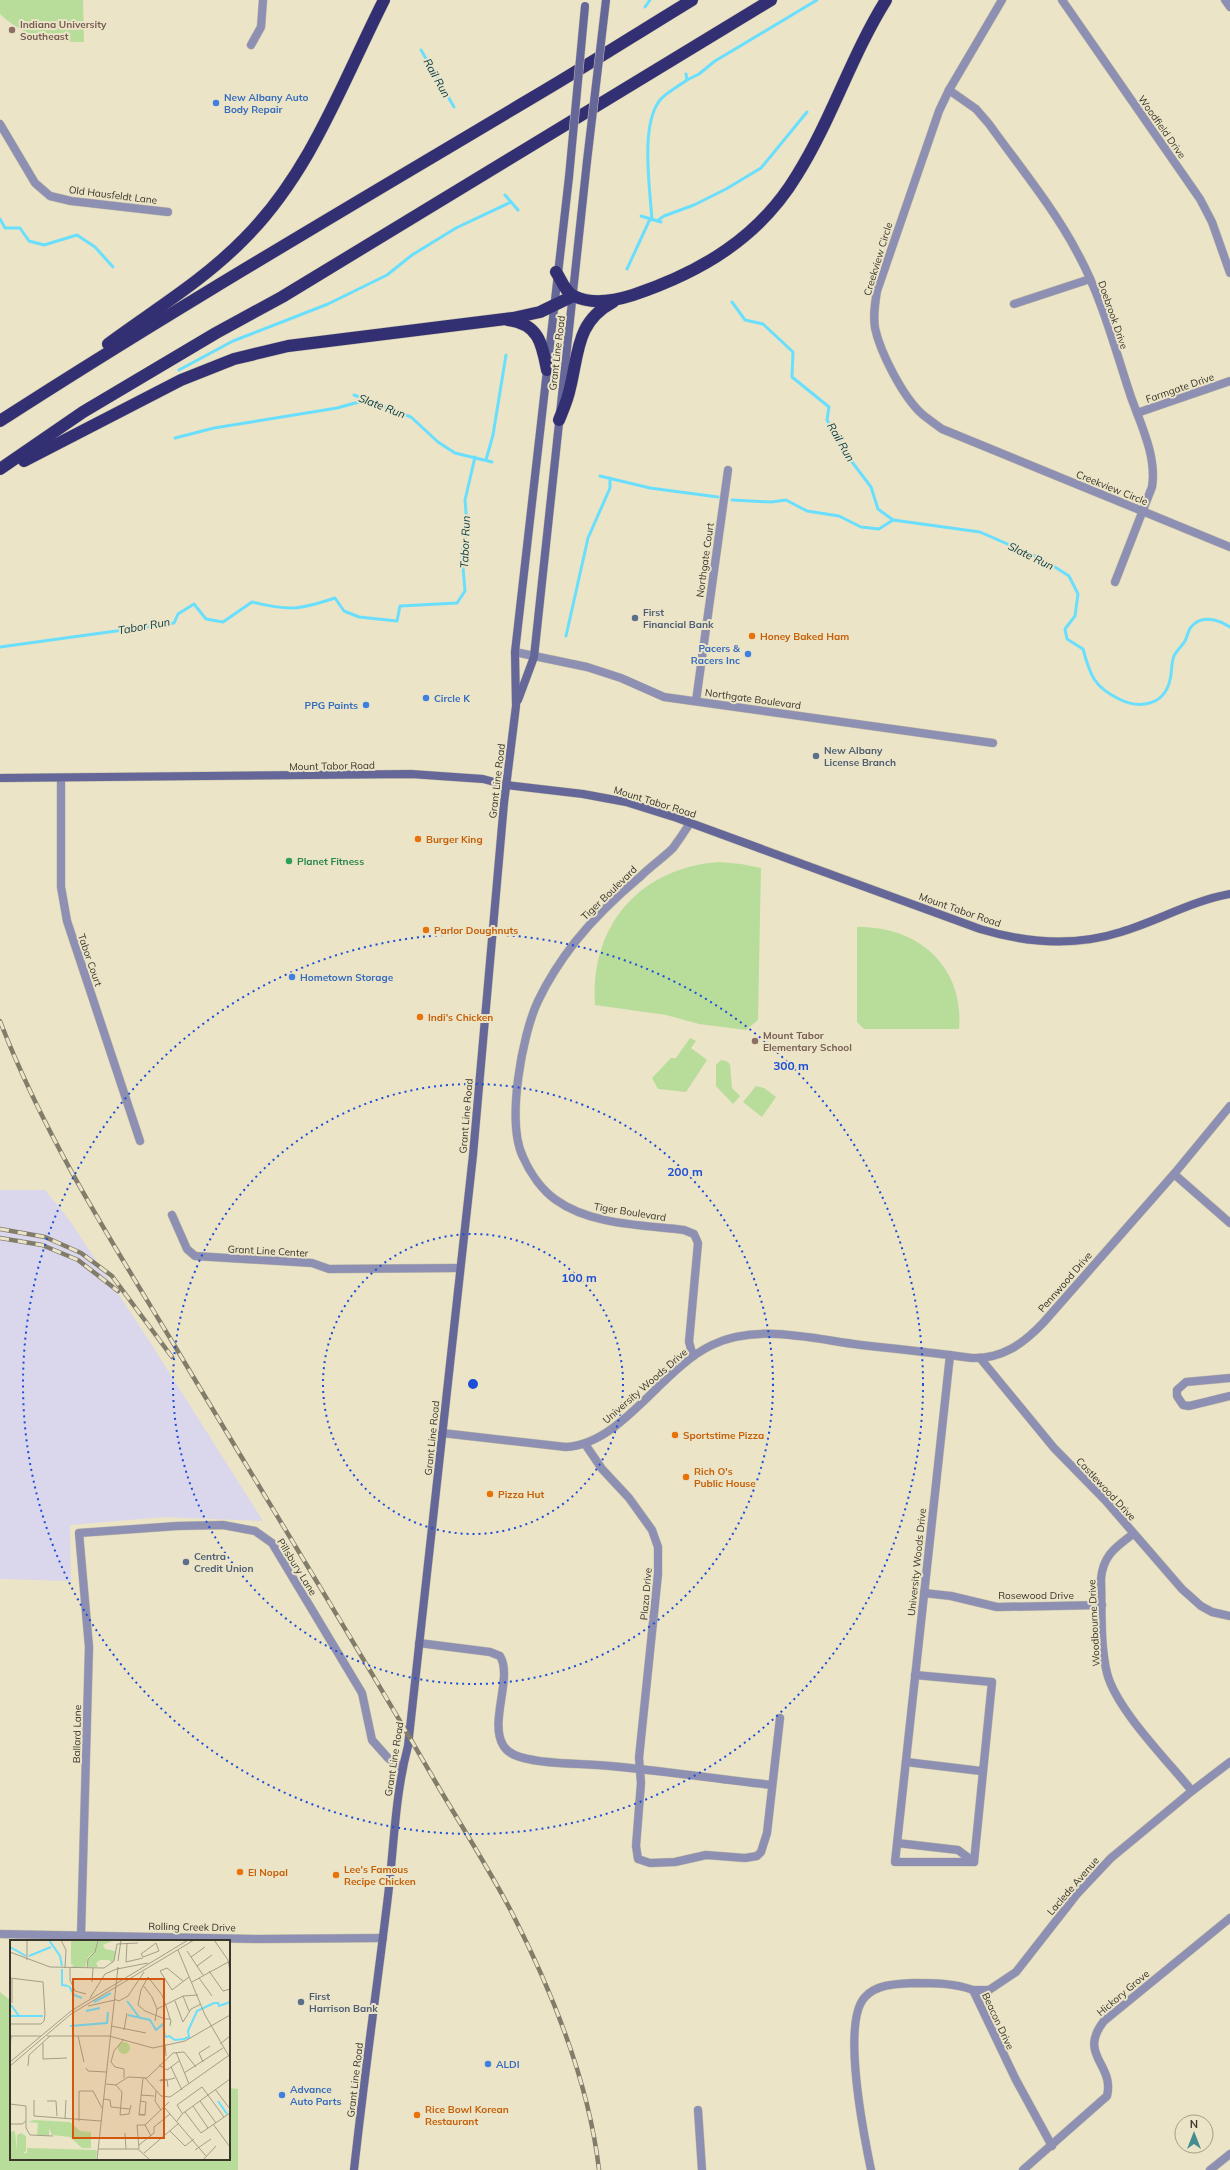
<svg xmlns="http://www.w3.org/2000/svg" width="1230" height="2170" font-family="Mulish,sans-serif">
  <rect width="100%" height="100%" fill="#ebe4c7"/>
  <!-- industrial -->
  <polygon fill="#dad6ec" points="0,1190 45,1190 70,1221 148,1339 263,1521 164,1517 70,1525 71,1581 0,1579"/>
  <!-- green -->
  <g fill="#b8dd9b">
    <path d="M 0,0 L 83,0 L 84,42 C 51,42 24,37 0,14 Z"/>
    <path d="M 719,862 L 741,864 L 761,868 L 758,1020 L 746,1030 L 699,1024 L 666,1015 L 595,1005 C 590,926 639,868 719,862 Z"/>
    <path d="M 857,927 C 918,926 964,966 959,1029 L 864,1029 L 857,1022 Z"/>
    <polygon points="690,1038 696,1041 691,1048 707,1060 686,1092 658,1089 652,1078 671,1058 676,1058"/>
    <polygon points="721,1060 726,1061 730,1064 732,1088 740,1096 733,1104 716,1086 716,1065"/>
    <polygon points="756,1086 764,1088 776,1097 762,1117 743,1102"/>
    <polygon points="0,1992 11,2001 11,2159 229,2159 229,2088 238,2089 238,2170 0,2170"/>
  </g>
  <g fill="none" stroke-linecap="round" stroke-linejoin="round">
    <!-- stream -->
    <g stroke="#69dffd" stroke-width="3">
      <polyline points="645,7 650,0"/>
      <polyline points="421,50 454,107"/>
      <polyline points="687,80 699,74 715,61 817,0"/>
      <polyline points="505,195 518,210"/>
      <polyline points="641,216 661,222"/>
      <polyline points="0,219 5,228 20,228 29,241 44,245 77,235 95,247 113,267"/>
      <path d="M 652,220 C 650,188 640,125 660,100 C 667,92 679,86 687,80 L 686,74"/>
      <polyline points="657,221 664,216 694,205 726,189 761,168 807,112"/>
      <polyline points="627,269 650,219"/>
      <polyline points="732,302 745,320 763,324 793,352 792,377 829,407 827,420 846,454 871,487 878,509 893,520"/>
      <polyline points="179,370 233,341 328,304 387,275 412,255 456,228 511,202"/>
      <polyline points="354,395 411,417 438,442 455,453 492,462"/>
      <polyline points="175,438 214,428 337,408 366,400"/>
      <polyline points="486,460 493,435 506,355"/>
      <polyline points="600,476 650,488 718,497"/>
      <path d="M 732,500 L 771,502 L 786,500 L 807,511 L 839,516 L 861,527 L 879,529 L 893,520 L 980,532 L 1044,560 L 1069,576 L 1078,594 L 1075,616 L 1065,629 L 1067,639 L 1083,649 C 1090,675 1094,687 1119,699 C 1139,709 1164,706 1170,680 C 1172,673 1171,663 1174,656 C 1176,651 1182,646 1185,641 C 1187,637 1188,631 1191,627 C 1202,614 1219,620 1230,627"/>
      <polyline points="566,636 588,538 610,488 610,478"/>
      <path d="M 0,647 L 174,623 L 178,614 L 194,604 L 206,619 L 223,622 L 252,602 C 289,611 299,610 335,598 L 344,611 L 359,617 L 397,621 L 400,606 L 457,603 L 465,591 L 462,555 L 467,525 L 465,500 L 475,457"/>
    </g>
    <defs>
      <g id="street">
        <path d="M 1002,0 L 949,90 L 939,111 L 877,291 C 875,303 873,315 875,328 C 880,352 903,397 922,414 C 928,419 935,424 942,429 L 1230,547"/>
        <polyline points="1062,0 1200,199 1212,222 1230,273"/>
        <polyline points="1225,0 1230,7"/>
        <polyline points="251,45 261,27 263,0"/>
        <path d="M 949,90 L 976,109 L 989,124 C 1019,166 1054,208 1078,254 C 1102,298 1115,349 1131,397 C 1141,425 1157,457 1152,487 L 1115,582"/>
        <polyline points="0,124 35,183 50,196 71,201 168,212"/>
        <polyline points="1014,304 1090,279"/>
        <polyline points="1137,413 1230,381"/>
        <polyline points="515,652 587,667 621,678 664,697 993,743"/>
        <polyline points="696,701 728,470"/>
        <polyline points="61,778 61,887 67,921 140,1141"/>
        <path d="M 690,823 C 685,831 679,840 673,848 C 663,858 651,866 641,876 C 617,896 595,917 575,942 C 561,960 548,980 538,1001 C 522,1035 506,1122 523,1157 C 530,1173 542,1190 556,1200 C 591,1225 642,1225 684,1230 L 694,1234 L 698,1243 L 689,1342 L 693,1356"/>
        <polyline points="1174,1174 1230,1223"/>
        <polyline points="172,1215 187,1249 195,1256 312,1263 329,1269 460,1268"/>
        <polyline points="980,1358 1054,1448 1105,1500 1182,1589 1201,1606 1212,1612 1230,1616"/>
        <polyline points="1230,1378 1186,1382 1177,1390 1177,1396 1183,1405 1189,1406 1230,1396"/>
        <path d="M 442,1433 L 566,1447 C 622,1444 661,1369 712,1345 C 757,1323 813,1339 861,1345 C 898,1349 935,1353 972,1358 C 1002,1359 1023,1344 1043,1323 L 1174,1174 L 1230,1106"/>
        <polyline points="585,1444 602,1469 629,1498 652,1530 658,1547 658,1574 639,1758 641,1783 636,1846 638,1859 650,1863 675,1862 706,1855 745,1858 757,1856 761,1852 767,1833 780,1718"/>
        <path d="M 1133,1534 C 1116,1547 1103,1555 1101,1579 C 1102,1608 1100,1645 1107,1673 C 1116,1709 1167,1760 1192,1791"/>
        <polyline points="924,1593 951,1596 997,1607 1102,1605"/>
        <path d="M 419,1643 L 490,1652 L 500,1656 C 513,1677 489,1722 503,1745 C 508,1754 518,1757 528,1759 C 555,1765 583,1763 610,1766 C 664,1771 718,1779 772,1785"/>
        <polyline points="915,1675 992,1682 974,1862"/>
        <polyline points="906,1762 981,1771"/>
        <polyline points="897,1843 958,1850 974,1862 895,1862 950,1355"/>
        <polyline points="0,1934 257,1939 383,1938"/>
        <polyline points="81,1936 89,1647 79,1533 177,1526 223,1525 255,1531 272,1543 362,1693 372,1740 388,1758 402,1768"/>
        <polyline points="973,1990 989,1990 1016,1972 1077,1894 1111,1858 1192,1791 1230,1762"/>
        <polyline points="698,2110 702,2170"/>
        <path d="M 871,2170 C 864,2136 841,2022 865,1997 C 877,1984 896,1984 913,1983 C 934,1983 954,1983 973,1990 L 1016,2080 L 1052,2146"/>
        <path d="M 1023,2170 L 1107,2096 C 1115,2064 1077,2055 1104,2021 L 1230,1918"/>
        <polyline points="1210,2170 1230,2154"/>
      </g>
      <g id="secondary">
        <polyline points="518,700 534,657 587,161"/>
        <path d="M 0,778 L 411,774 L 483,779 L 506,785 L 583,794 L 626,802 L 677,818 L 980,929 C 1026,943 1074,947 1121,932 C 1158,921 1191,901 1230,894"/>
        <path d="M 354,2170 C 364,2078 377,1987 388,1896 C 394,1846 395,1795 408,1746 L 473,1155 L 504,803 L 516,706 L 515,652 L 569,177"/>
      </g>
      <g id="highway">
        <path d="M 556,272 C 561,279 565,292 574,296 C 592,305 614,301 633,295 C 701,272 759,238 797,175 C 832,119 851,56 886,0"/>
        <path d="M 508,320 C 539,324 542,344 547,370"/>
        <path d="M 108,344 C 154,310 204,280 244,239 C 311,172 342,83 384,0"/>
        <path d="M 559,420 C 563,410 568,399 570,388 C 579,352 576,322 613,302"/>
        <path d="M 0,421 C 172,310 349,207 525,102 C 582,69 636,34 692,0"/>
        <polyline points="24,461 181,380 234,359 288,346 513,318 540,312 573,296"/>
        <polyline points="0,469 83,412 216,333 282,297 771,0"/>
      </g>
    </defs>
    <!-- street casing -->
    <use href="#street" stroke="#c7c1a8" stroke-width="9"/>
    <!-- secondary casing -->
    <use href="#secondary" stroke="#c7c1a8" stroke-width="9"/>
    <!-- highway casing -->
    <use href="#highway" stroke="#c7c1a8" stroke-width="13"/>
    <!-- street -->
    <use href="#street" stroke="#8d90b2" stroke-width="8"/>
    <!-- secondary -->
    <use href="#secondary" stroke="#656798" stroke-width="8"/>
    <!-- highway -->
    <use href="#highway" stroke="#332f73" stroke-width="12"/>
    <defs>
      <g id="rail">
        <path d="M 0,1021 C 44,1135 110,1239 173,1343 C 260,1489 350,1634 435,1781 C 460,1824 488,1867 511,1911 C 551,1989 589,2082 599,2170"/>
        <polyline points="0,1229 45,1237 81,1253 112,1276 172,1357"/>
        <polyline points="0,1238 42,1245 78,1260 118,1291"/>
      </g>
    </defs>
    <!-- rail casing -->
    <use href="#rail" stroke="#827d6b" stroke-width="4.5"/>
    <!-- rail -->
    <use href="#rail" stroke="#ebe4c7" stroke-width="3" stroke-dasharray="9" stroke-linecap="butt"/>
    <defs>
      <g id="secondary-bridge">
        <polyline points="587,161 606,0"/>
        <polyline points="569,177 585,6"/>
      </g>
    </defs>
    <!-- secondary-bridge casing -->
    <use href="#secondary-bridge" stroke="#c7c1a8" stroke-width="9" stroke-linecap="butt"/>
    <!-- secondary-bridge -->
    <use href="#secondary-bridge" stroke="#656798" stroke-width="8"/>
  </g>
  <!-- distance rings -->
  <g fill="none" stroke="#1d4ed8" stroke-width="2" stroke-dasharray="2 4">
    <circle cx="473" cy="1384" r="150"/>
    <circle cx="473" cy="1384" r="300"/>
    <circle cx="473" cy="1384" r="450"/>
  </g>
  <!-- markers -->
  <g fill="#8d6e63" stroke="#ebe4c7" stroke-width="1.5">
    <circle cx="12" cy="30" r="4"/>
    <circle cx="755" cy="1041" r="4"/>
  </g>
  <g fill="#3f7fe0" stroke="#ebe4c7" stroke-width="1.5">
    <circle cx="216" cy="103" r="4"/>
    <circle cx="748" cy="654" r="4"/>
    <circle cx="426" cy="698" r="4"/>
    <circle cx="366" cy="705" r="4"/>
    <circle cx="292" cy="977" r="4"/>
    <circle cx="488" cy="2064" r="4"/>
    <circle cx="282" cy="2095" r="4"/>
  </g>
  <g fill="#5c6f8a" stroke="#ebe4c7" stroke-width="1.5">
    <circle cx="635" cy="618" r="4"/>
    <circle cx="816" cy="756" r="4"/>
    <circle cx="186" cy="1562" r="4"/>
    <circle cx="301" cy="2002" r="4"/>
  </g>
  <g fill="#e8710a" stroke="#ebe4c7" stroke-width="1.5">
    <circle cx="752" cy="636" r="4"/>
    <circle cx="418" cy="839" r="4"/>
    <circle cx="426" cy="930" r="4"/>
    <circle cx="420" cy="1017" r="4"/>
    <circle cx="675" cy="1435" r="4"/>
    <circle cx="686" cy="1477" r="4"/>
    <circle cx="490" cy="1494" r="4"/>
    <circle cx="240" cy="1872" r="4"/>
    <circle cx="336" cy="1875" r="4"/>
    <circle cx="417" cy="2115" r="4"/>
  </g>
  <circle fill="#2e9e5b" stroke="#ebe4c7" stroke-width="1.5" cx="289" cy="861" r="4"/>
  <g text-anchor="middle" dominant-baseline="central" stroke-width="4" stroke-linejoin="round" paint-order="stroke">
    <!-- education labels -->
    <g font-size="10" font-weight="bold" fill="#785e54" stroke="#ebe4c7" text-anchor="start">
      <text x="20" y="24">Indiana University<tspan x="20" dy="12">Southeast</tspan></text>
      <text x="763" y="1035">Mount Tabor<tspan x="763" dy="12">Elementary School</tspan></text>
    </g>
    <!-- shop labels -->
    <g font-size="10" font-weight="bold" fill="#366cbe" stroke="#ebe4c7" text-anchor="start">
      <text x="224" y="97">New Albany Auto<tspan x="224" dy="12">Body Repair</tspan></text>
      <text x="740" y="648" text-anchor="end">Pacers &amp;<tspan x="740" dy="12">Racers Inc</tspan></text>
      <text x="434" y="698">Circle K</text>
      <text x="358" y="705" text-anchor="end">PPG Paints</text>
      <text x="300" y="977">Hometown Storage</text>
      <text x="496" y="2064">ALDI</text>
      <text x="290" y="2089">Advance<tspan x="290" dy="12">Auto Parts</tspan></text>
    </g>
    <!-- street labels -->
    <g font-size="10" fill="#38352a" stroke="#ebe4c7">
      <text transform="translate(1162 127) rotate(55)">Woodfield Drive</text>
      <text transform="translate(113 195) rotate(7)">Old Hausfeldt Lane</text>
      <text transform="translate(878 259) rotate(-73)">Creekview Circle</text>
      <text transform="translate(1113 315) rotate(71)">Doebrook Drive</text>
      <text transform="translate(557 353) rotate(-83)">Grant Line Road</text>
      <text transform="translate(1180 388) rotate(-19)">Farmgate Drive</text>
      <text transform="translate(1112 488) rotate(22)">Creekview Circle</text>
      <text transform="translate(705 560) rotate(-82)">Northgate Court</text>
      <text transform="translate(753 699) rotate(8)">Northgate Boulevard</text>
      <text transform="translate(332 766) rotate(-1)">Mount Tabor Road</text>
      <text transform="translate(497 781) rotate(-83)">Grant Line Road</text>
      <text transform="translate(655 802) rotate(17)">Mount Tabor Road</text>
      <text transform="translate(609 893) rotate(-44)">Tiger Boulevard</text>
      <text transform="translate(960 910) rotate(19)">Mount Tabor Road</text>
      <text transform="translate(90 960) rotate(71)">Tabor Court</text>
      <text transform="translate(466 1116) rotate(-85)">Grant Line Road</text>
      <text transform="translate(630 1212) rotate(9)">Tiger Boulevard</text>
      <text transform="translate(268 1251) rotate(3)">Grant Line Center</text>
      <text transform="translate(1065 1282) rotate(-49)">Pennwood Drive</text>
      <text transform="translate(645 1386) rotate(-41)">University Woods Drive</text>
      <text transform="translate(432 1438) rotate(-84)">Grant Line Road</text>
      <text transform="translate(1106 1489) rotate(47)">Castlewood Drive</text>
      <text transform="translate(917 1562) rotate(-84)">University Woods Drive</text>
      <text transform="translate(297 1567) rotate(58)">Pillsbury Lane</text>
      <text transform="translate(646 1594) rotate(-85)">Plaza Drive</text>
      <text x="1036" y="1595">Rosewood Drive</text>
      <text transform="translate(1094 1623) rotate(-93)">Woodbourne Drive</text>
      <text transform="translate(77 1734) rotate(-89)">Ballard Lane</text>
      <text transform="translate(394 1759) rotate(-81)">Grant Line Road</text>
      <text transform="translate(1073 1886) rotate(-49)">Laclede Avenue</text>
      <text transform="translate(192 1927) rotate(1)">Rolling Creek Drive</text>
      <text transform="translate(1123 1993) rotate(-40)">Hickory Grove</text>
      <text transform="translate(998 2021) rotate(65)">Beacon Drive</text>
      <text transform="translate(355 2080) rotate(-83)">Grant Line Road</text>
    </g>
    <!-- service labels -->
    <g font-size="10" font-weight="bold" fill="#4e5e75" stroke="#ebe4c7" text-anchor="start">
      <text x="643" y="612">First<tspan x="643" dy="12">Financial Bank</tspan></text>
      <text x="824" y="750">New Albany<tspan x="824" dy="12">License Branch</tspan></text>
      <text x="194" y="1556">Centra<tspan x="194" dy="12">Credit Union</tspan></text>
      <text x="309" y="1996">First<tspan x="309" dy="12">Harrison Bank</tspan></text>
    </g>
    <!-- food labels -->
    <g font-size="10" font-weight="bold" fill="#c56008" stroke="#ebe4c7" text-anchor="start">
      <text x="760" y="636">Honey Baked Ham</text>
      <text x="426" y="839">Burger King</text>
      <text x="434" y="930">Parlor Doughnuts</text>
      <text x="428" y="1017">Indi's Chicken</text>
      <text x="683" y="1435">Sportstime Pizza</text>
      <text x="694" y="1471">Rich O's<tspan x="694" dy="12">Public House</tspan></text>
      <text x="498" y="1494">Pizza Hut</text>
      <text x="344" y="1869">Lee's Famous<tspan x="344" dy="12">Recipe Chicken</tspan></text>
      <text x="248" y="1872">El Nopal</text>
      <text x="425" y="2109">Rice Bowl Korean<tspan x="425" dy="12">Restaurant</tspan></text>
    </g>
    <!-- leisure labels -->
    <g font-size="10" font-weight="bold" fill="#27864d" stroke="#ebe4c7" text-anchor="start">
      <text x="297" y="861">Planet Fitness</text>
    </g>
    <!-- water labels -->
    <g font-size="11" font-style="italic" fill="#003743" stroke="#ebe4c7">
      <text transform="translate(437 78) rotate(61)">Rail Run</text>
      <text transform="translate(382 406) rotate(21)">Slate Run</text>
      <text transform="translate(841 442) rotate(60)">Rail Run</text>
      <text transform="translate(465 542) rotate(-88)">Tabor Run</text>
      <text transform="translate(1031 556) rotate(26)">Slate Run</text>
      <text transform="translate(144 626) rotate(-10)">Tabor Run</text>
    </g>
  </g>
  <!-- overview -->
  <g transform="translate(10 1940)">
    <rect width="220" height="220" fill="#ebe4c7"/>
    <path d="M 61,0 L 87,1 L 84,12 L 78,17 L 75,27 L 61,27 L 64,25 L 61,24 ZM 88,0 L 105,0 L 93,5 L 95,9 L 105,11 L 105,18 L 102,23 L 99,20 L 90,20 L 86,23 L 88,27 L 78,27 L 78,19 L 83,14 ZM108 108a6 6 0 1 1 12 0a6 6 0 1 1-12 0ZM 24,180 L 60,182 L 70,191 L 81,192 L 81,208 L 72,208 L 60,197 L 42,195 L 39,188 L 39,195 L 27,195 L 28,183 L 18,182 ZM 5,191 L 7,211 L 7,195 L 11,193 L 16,196 L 16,211 L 13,213 L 17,213 L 17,208 L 87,210 L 86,220 L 0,220 L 0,192 Z" fill="#b8dd9b"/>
    <path fill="none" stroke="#69dffd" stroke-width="2" d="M 39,0 L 50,16 L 52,26M 0,7 L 16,16M 19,16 L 41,7M 52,29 L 52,45 L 58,46M 59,46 L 64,55 L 72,58M 117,61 L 129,77M 84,62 L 101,53M 1,65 L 9,76M 76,71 L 90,68M 118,75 L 140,80 L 146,90 L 153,84 L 155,97 L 159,96 L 165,100 L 174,99 L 179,97 L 178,91 L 187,71 L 204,63 L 208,63 L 209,66 L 220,62M 0,76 L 33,76M 60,86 L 97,83 L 98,72M 208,161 L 217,174"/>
    <path fill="none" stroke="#a39e88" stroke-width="1" d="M 51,0 L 56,10 L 55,28M 204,0 L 218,20 L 220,31M 117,3 L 116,22 L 133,18M 146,3 L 149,11 L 133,17 L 131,14 ZM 168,10 L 195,75 L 220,118M 177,11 L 193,35M 0,12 L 40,27 L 94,28 L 104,21 L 107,4 L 128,3M 181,17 L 195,7M 17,20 L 17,0M 108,21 L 111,0M 187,26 L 202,15M 60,28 L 60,40 L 65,51 L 76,54M 77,28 L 78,19 L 85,12 L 88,0M 107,29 L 138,23M 199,31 L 213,51 L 220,49M 0,38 L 33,42 L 35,74 L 34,81 L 31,84 L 0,84M 189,38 L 202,56M 2,39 L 2,63M 173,41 L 157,28 L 150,31 L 162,50 L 179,37M 82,42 L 83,28M 182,42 L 220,21M 133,45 L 142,57 L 147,69 L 145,81M 173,56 L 179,71M 80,58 L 95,34 L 109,28M 104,59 L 109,61 L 118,56 L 134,32M 165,61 L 173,82 L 181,69 L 191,64M 78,66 L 105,60M 147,69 L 173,56 L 188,55M 101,86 L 136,93M 160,86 L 161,80 L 160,79 L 157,69 L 156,66 L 152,55 L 138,37 L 131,50 L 128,65 L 135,71 L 155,79 L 160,79M 114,90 L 117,73M 0,96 L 31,96M 37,96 L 99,96 L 143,108 L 175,101 L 220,75M 68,96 L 74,122M 114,99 L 104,111 L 101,122 L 105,127 L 114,129 L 114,138M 33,103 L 33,119 L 57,118M 155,104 L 156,116M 210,104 L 220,96M 166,112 L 179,144M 0,113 L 1,96M 0,122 L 61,71 L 178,0M 193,122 L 189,113 L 200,106M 149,125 L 157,130 L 169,121M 0,126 L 61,74 L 184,0M 18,126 L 19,115 L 40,96M 161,127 L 172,150M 76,128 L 78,131 L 96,132M 174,133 L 213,108M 135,138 L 151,156 L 160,157 L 218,116M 156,139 L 157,140 L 150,141 L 150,140 ZM 96,144 L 106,145 L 118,137 L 137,138 L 163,113 L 174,112 L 186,127M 106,145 L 112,152 L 110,175 L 119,174 L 121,165M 158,147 L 157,140 L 165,138M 205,149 L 220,169M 146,151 L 145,161 L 151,170M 131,155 L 144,156M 94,159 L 100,160 L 101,167 L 120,169M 24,160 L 24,176 L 91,181M 37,161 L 46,161 L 47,176M 130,161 L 136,162 L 135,175M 190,161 L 206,183M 0,164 L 16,166 L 16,188 L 20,195 L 43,196M 183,166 L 198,188M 154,167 L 196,216M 175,172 L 191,193 L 220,173M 172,173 L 167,165 L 192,147 L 214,177M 129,174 L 135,175 L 129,175 L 133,138M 55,179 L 56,160M 69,181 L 69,151 L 83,151 L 92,168M 167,181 L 172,174 L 220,139M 0,184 L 12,184 L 16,181M 203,184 L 220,207M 135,185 L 159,162M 160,191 L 175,206 L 184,199M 115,193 L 116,209M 129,205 L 144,193 L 144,187 L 160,174M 88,209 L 128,209 L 140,220M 129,209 L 127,185 L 135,185 L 141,196M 185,210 L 201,199M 134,213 L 169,183M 87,220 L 108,27M 193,220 L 206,206"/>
    <path fill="#d6550f" fill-opacity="0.15" stroke="#d6550f" stroke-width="2" d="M 63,39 L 154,39 L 154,198 L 63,198 Z"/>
    <rect width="220" height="220" fill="none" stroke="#38352a" stroke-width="2"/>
  </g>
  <circle cx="473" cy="1384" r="6" fill="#1d4ed8" stroke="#ebe4c7" stroke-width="2"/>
  <g font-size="12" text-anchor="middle" font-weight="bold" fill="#1d4ed8" stroke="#ebe4c7" stroke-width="4" stroke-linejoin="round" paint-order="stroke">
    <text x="791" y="1070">300 m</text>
    <text x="685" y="1176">200 m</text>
    <text x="579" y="1282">100 m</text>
  </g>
  <!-- north arrow -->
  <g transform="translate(1194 2134)"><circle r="19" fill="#ebe4c7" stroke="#a39e88"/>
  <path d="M0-3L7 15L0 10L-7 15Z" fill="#458d8f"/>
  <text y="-6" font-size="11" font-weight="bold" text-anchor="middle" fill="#38352a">N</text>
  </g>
</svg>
